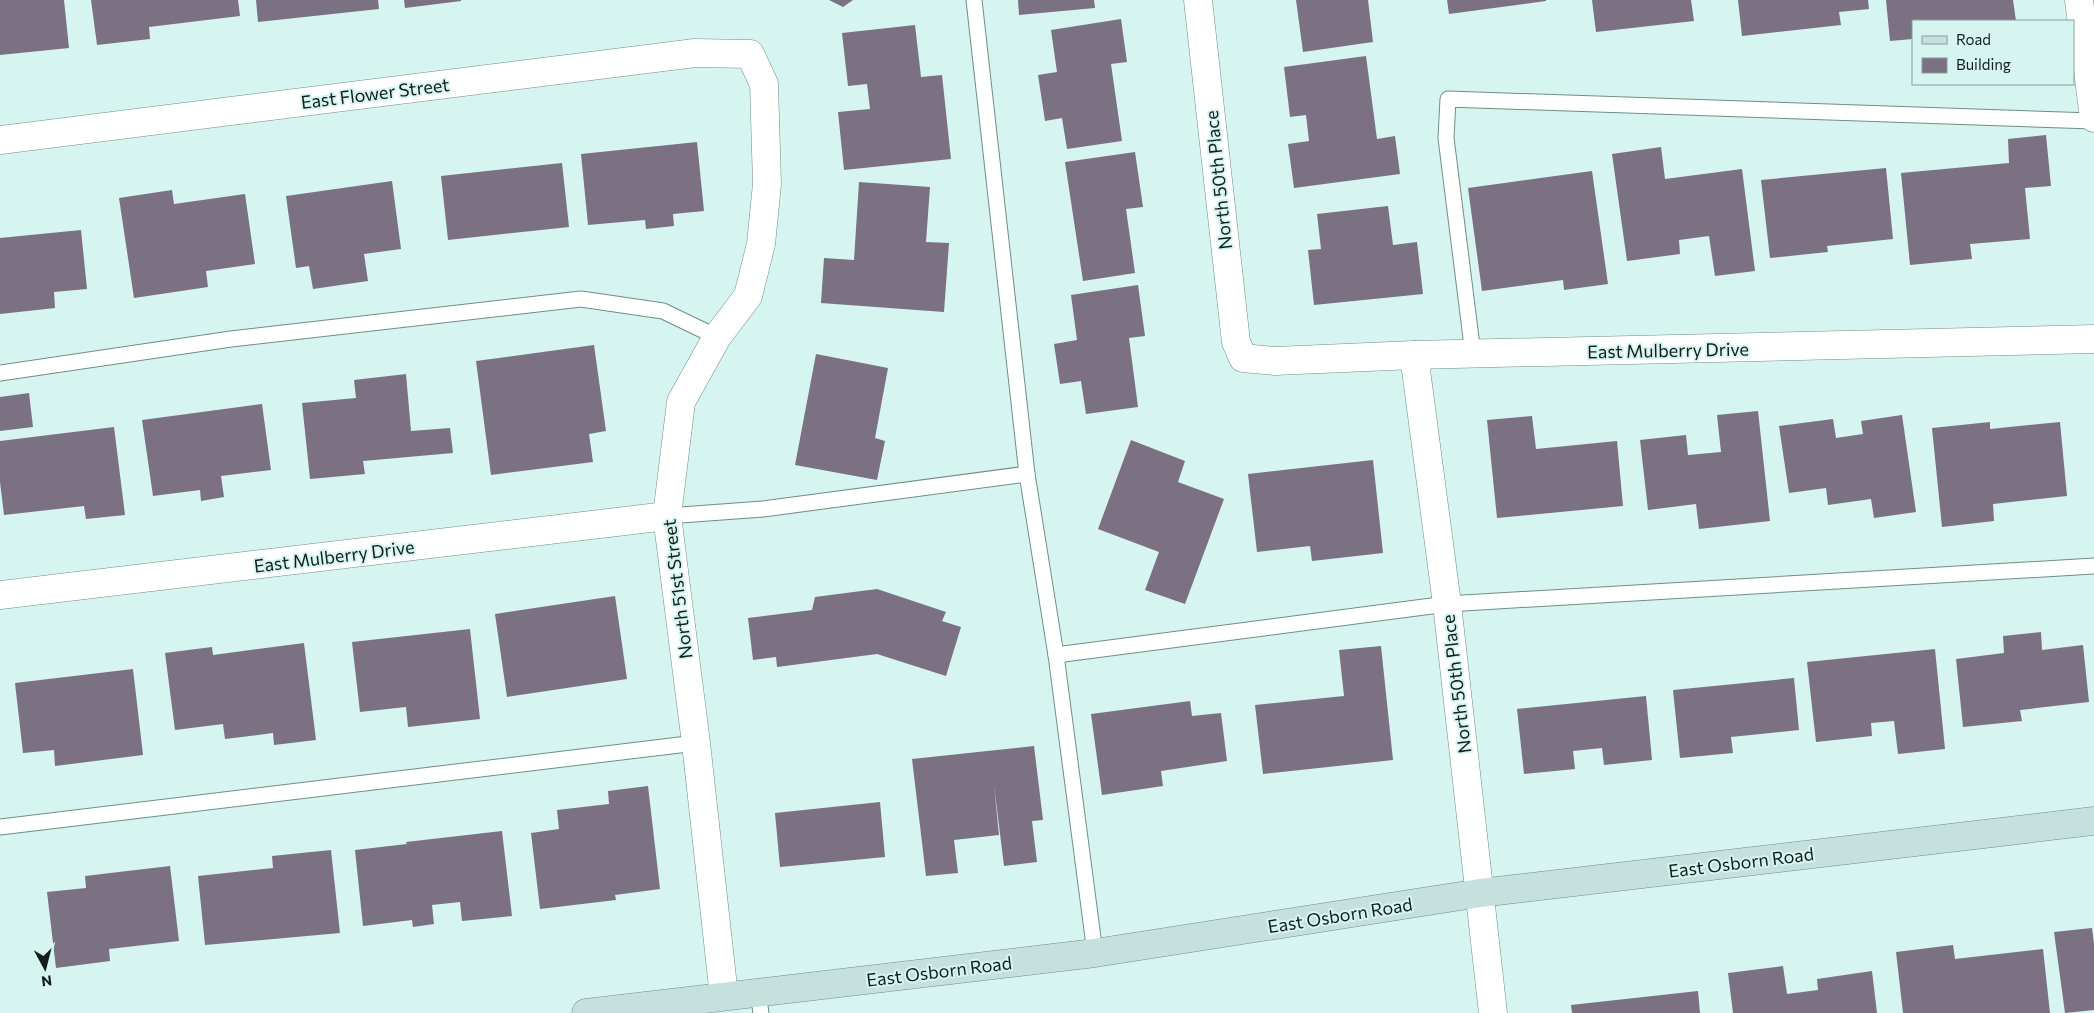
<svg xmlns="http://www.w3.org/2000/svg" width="2094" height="1013" font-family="Commissioner,sans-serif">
  <rect width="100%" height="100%" fill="#d6f5f0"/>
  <!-- building -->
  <g fill="#7c7083">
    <polygon points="0,0 64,0 69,48 0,55"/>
    <polygon points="91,0 238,0 240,16 149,27 150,39 97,45"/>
    <polygon points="256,0 378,0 379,9 258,22"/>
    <polygon points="404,0 461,0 461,1 405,8"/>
    <polygon points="829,0 853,0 843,7"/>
    <polygon points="1018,0 1094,0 1095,8 1019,15"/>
    <polygon points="1296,0 1368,0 1373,42 1303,52"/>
    <polygon points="1447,0 1546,0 1546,1 1449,14"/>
    <polygon points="1592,0 1691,0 1694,21 1596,32"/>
    <polygon points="1738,0 1868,0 1869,9 1839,12 1841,25 1742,36"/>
    <polygon points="1886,0 2013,0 2016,21 1913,21 1913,39 1890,41"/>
    <polygon points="1121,19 1127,62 1111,64 1122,141 1067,149 1062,118 1045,121 1038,75 1057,72 1051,30"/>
    <polygon points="915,25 921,77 942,75 951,159 844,170 838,112 870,109 867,84 848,86 842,33"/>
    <polygon points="1366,56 1377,139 1395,136 1400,174 1294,188 1288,144 1309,141 1306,115 1290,117 1284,67"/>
    <polygon points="2046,135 2051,186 2025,188 2030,239 1970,244 1972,259 1910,265 1901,173 2009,163 2008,139"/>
    <polygon points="697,142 704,211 673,214 674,226 646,229 645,220 588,225 581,154"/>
    <polygon points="1661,147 1665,179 1742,169 1755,271 1715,276 1709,236 1679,240 1680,254 1627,261 1612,154"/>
    <polygon points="1135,152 1143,207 1126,209 1135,273 1083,281 1065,162"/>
    <polygon points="562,163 569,227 448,240 441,176"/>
    <polygon points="1886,168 1893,239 1827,246 1828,252 1770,258 1761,180"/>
    <polygon points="1592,171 1608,284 1564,290 1563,280 1482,291 1468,188"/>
    <polygon points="392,181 401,249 364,254 368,281 313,289 309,266 296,268 286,196"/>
    <polygon points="859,182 930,187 926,242 949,243 944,312 821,303 824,258 854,260"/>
    <polygon points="172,190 174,204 245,194 255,264 206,271 208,287 134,298 119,198"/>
    <polygon points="1388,206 1393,245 1417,242 1423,294 1314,305 1308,250 1321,249 1317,214"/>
    <polygon points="81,230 87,289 54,292 55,308 0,314 0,238"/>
    <polygon points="1138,285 1145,336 1129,338 1138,407 1086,414 1081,381 1060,384 1054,344 1077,340 1071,295"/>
    <polygon points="594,345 606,431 589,434 593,462 491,475 476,361"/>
    <polygon points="816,354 888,368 875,438 885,441 877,480 795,465"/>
    <polygon points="406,374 411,431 450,428 453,453 363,461 365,474 310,479 302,403 356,398 354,380"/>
    <polygon points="29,393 33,427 0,431 0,397"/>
    <polygon points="262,404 271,470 221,476 224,497 201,501 200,490 153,496 142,420"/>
    <polygon points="1758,411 1770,521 1699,529 1696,504 1648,510 1640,440 1686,435 1688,455 1721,452 1717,415"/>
    <polygon points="1902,415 1916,512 1874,518 1871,499 1828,505 1826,488 1789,493 1779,426 1833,419 1836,438 1863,434 1861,421"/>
    <polygon points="1532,416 1536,449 1617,441 1623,506 1497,518 1487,420"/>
    <polygon points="1990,422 1990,429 2060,422 2067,496 1993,504 1994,521 1942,527 1932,428"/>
    <polygon points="114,427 125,515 86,519 84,506 4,515 0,482 0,441"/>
    <polygon points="1131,440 1185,461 1178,482 1224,499 1185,604 1145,590 1159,552 1098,529"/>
    <polygon points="1373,460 1383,553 1312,561 1310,546 1257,552 1248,474"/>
    <polygon points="877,589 946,612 942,621 961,627 946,676 877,654 777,667 776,657 753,660 748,618 812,610 815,597"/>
    <polygon points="615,596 627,679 507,697 495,614"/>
    <polygon points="470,629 480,719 408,727 406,707 360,712 352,642"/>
    <polygon points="2041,632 2042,650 2083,645 2089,702 2020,710 2022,721 1963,727 1956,659 2004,653 2003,636"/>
    <polygon points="304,643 316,740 274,745 273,733 225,739 223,724 175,730 165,653 212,647 213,655"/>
    <polygon points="1381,646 1393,760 1263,774 1255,705 1344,696 1339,650"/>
    <polygon points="1935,649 1945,749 1898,754 1894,721 1871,723 1872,736 1816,742 1807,662"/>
    <polygon points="133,669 143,755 55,766 54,750 23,753 15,683"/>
    <polygon points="1794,678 1799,730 1731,737 1733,753 1680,758 1673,690"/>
    <polygon points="1646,696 1652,760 1604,765 1602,748 1573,751 1575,769 1524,774 1517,709"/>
    <polygon points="1190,701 1192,716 1221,713 1227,761 1161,771 1163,786 1102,795 1091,714"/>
    <polygon points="1034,746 1043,820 1032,821 1037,862 1004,866 994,785 999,835 954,840 958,873 926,876 912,759"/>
    <polygon points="648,786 660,889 615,895 616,900 540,909 531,833 559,829 557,810 609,804 608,791"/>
    <polygon points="880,802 885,857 780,867 775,813"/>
    <polygon points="502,831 512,916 462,921 460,902 432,905 434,924 413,927 412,920 363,926 355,850 407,844 406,842"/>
    <polygon points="331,850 340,933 205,945 198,876 273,868 272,856"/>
    <polygon points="170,866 179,941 109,949 110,961 56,968 47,892 86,888 85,876"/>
    <polygon points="2092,928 2094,944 2094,1010 2065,1013 2054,932"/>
    <polygon points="1953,945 1955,959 2043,949 2050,1013 1903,1013 1896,952"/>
    <polygon points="1783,966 1787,994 1818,990 1817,979 1872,971 1877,1013 1733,1013 1728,973"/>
    <polygon points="1698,991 1700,1013 1572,1013 1571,1005"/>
  </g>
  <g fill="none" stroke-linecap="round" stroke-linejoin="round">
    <defs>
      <g id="lane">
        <polyline points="974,0 1027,474 1056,655 1095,953"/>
        <polyline points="1473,354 1446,138 1448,99 2094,121"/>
        <polyline points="0,373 231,339 581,299 663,311 717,337"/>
        <polyline points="667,516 763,509 1027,474"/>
        <polyline points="1056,655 1447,604 2094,566"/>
        <polyline points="0,827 696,743"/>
        <polyline points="758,992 761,1013"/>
      </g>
      <g id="street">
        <polyline points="1198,0 1236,342 1243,358 1275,361 1414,355 2094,339"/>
        <polyline points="2079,0 2094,118"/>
        <polyline points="0,140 695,53 750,54 764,84 767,184 761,244 748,296 717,337 681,402 667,516 696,743 724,996"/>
        <polyline points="1414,355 1447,604 1493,1013"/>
        <polyline points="0,595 667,516"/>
      </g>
      <polyline id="secondary" points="586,1013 1095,953 1480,893 2094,821"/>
    </defs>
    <!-- lane casing -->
    <use href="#lane" stroke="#708d89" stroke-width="17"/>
    <!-- street casing -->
    <use href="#street" stroke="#708d89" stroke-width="29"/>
    <!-- secondary casing -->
    <use href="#secondary" stroke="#708d89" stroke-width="29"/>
    <!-- lane -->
    <use href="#lane" stroke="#fff" stroke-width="15"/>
    <!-- street -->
    <use href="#street" stroke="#fff" stroke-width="28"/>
    <!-- secondary -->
    <use href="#secondary" stroke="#c5e0dd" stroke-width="28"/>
  </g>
  <g text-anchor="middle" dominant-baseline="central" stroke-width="4" stroke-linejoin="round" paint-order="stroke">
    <!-- street labels -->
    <g font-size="18" fill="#121d1c" stroke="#d6f5f0">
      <text transform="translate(375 93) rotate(-7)">East Flower Street</text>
      <text transform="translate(1218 180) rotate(-96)">North 50th Place</text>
      <text transform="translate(1668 350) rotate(-1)">East Mulberry Drive</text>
      <text transform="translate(334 556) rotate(-7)">East Mulberry Drive</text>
      <text transform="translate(677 589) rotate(-97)">North 51st Street</text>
      <text transform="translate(1456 684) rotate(-97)">North 50th Place</text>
      <text transform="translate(1741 862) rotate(-7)">East Osborn Road</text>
      <text transform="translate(1340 915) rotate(-9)">East Osborn Road</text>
      <text transform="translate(939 971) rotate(-7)">East Osborn Road</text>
    </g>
  </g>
  <!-- legend -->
  <rect x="1912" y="20" width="162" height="65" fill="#d6f5f0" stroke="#889f9b"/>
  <rect x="1922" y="36" width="25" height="8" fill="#c5e0dd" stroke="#889f9b"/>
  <text x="1956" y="45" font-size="15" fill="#121d1c">Road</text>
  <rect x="1922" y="58" width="25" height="15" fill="#7c7083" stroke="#889f9b"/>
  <text x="1956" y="70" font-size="15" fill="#121d1c">Building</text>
  <!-- north arrow -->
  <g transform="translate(45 968) rotate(173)" stroke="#d6f5f0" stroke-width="4" paint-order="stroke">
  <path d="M0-4L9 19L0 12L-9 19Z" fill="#121d1c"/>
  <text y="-8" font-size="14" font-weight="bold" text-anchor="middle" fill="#121d1c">N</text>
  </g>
</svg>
